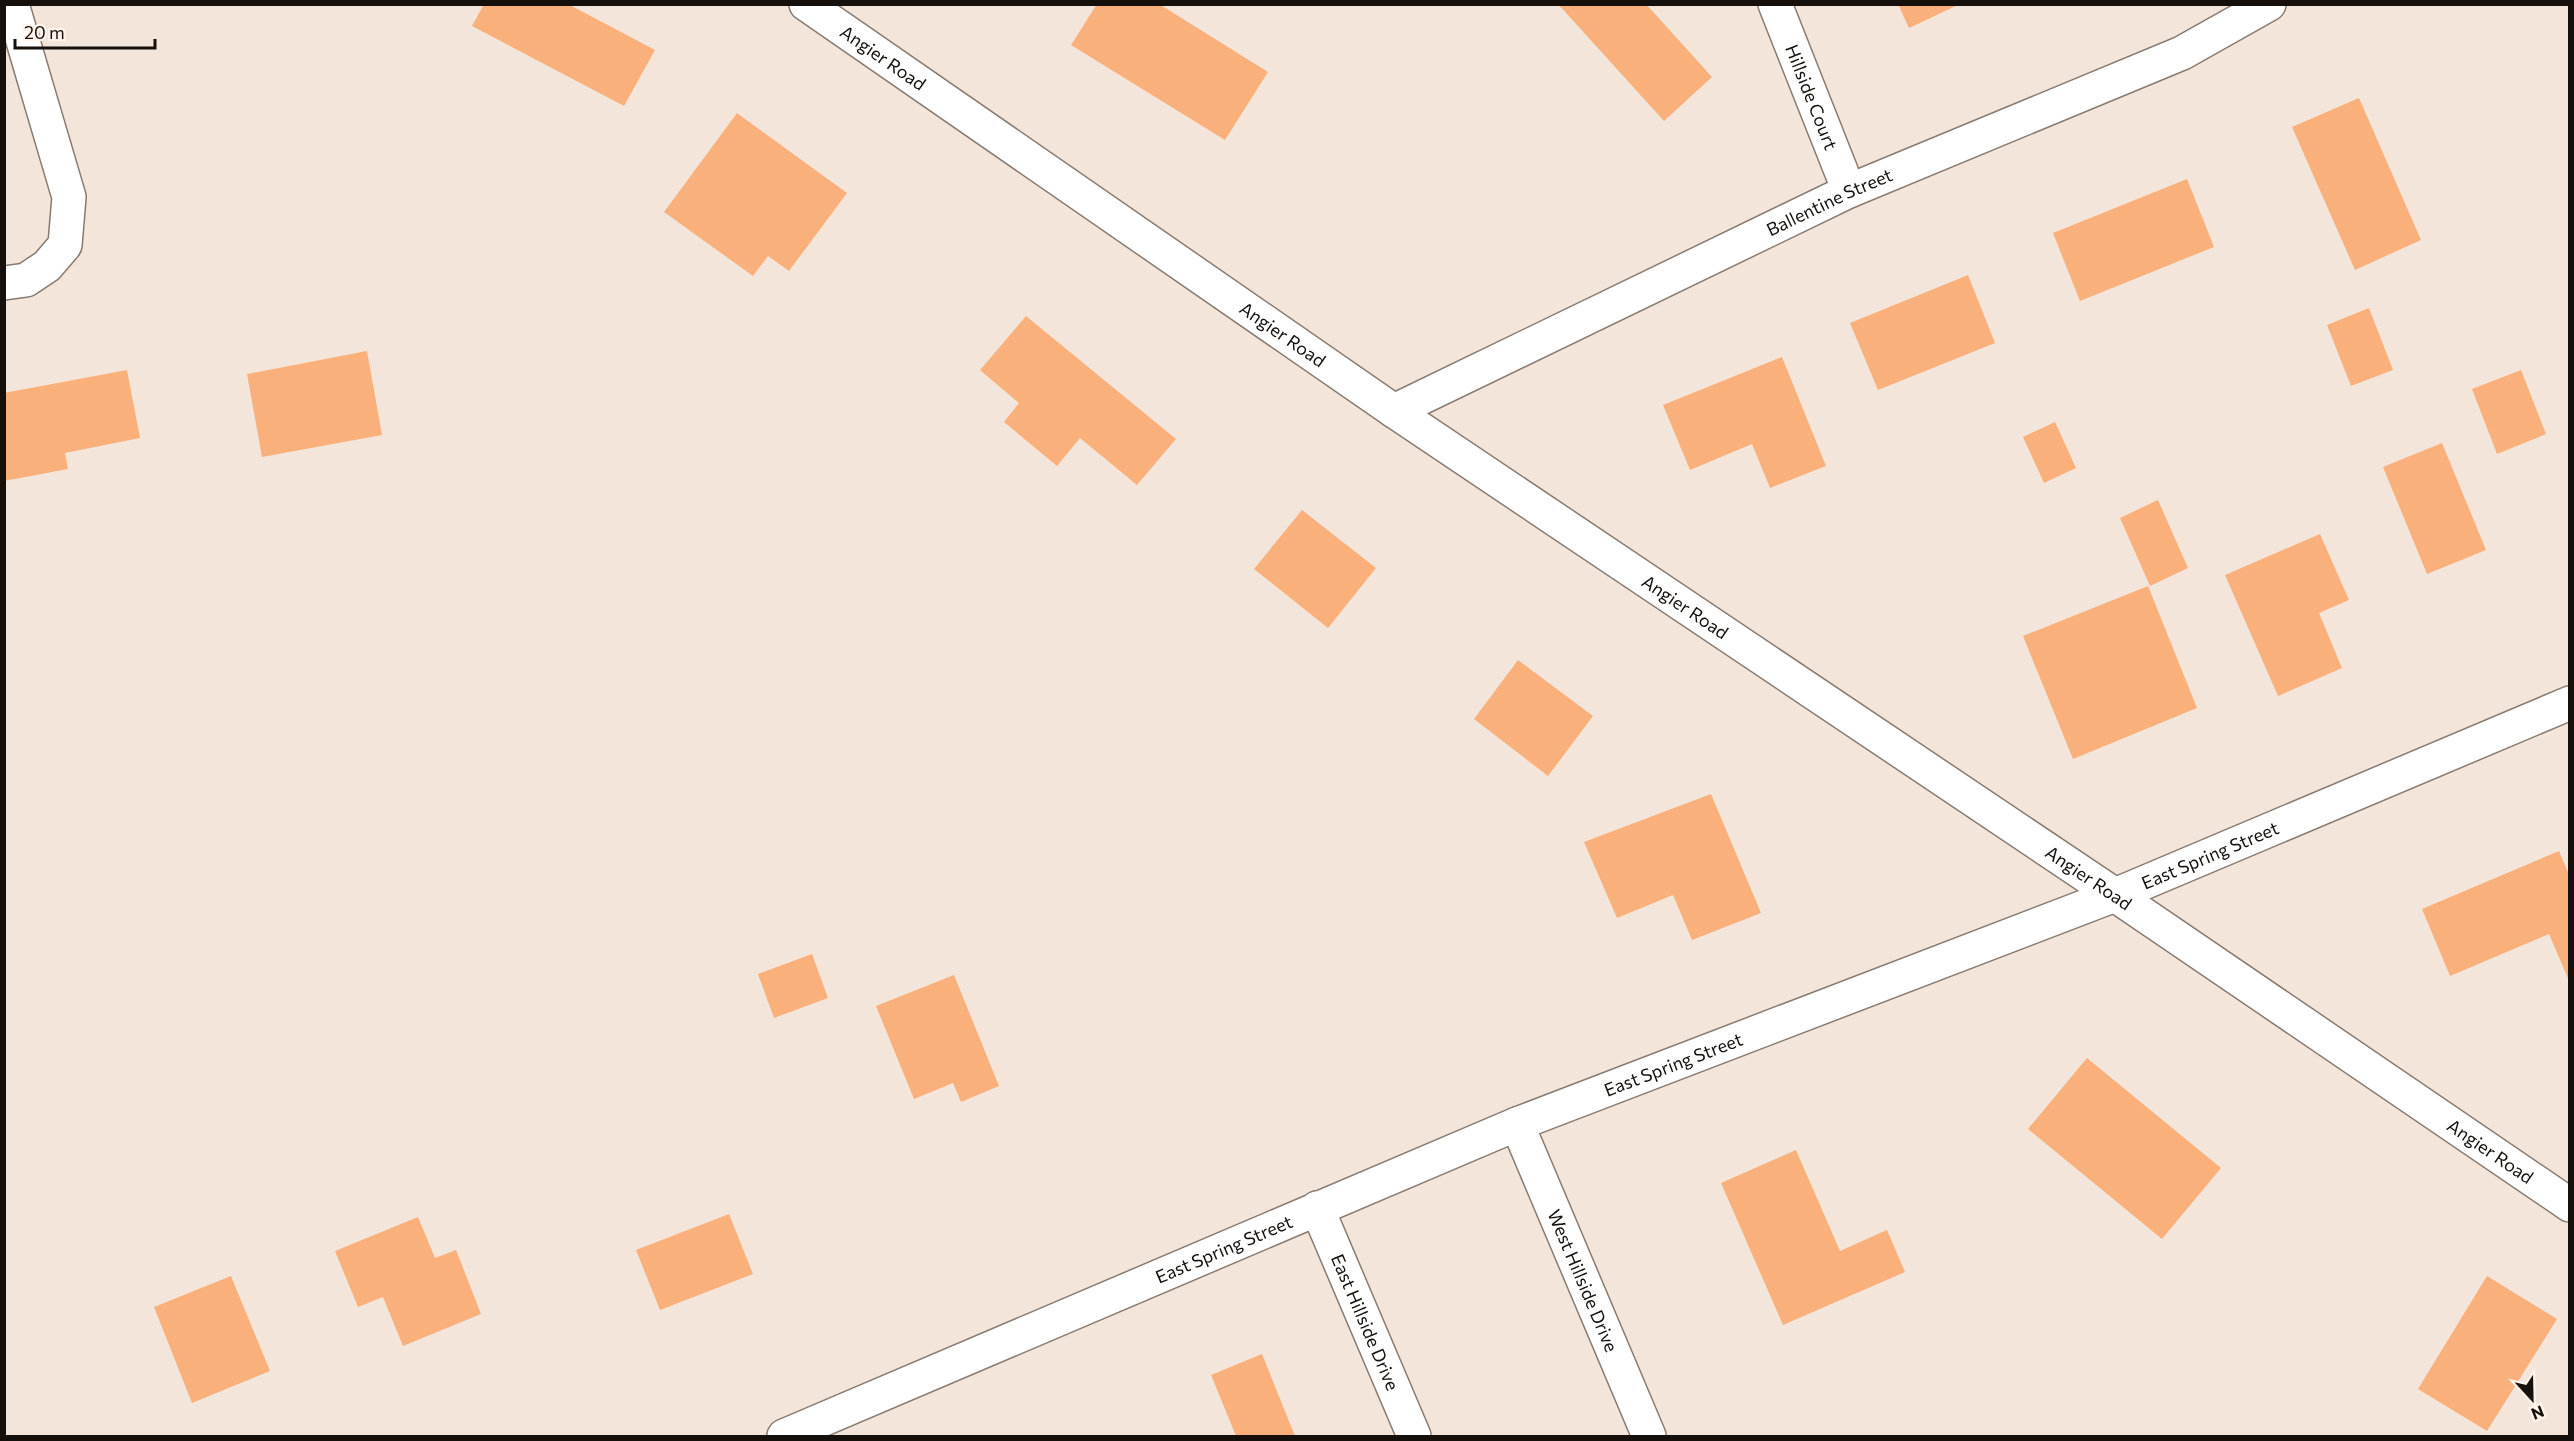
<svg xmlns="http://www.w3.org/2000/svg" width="2574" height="1441" font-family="Commissioner,sans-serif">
  <rect width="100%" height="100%" fill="#f4e5da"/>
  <!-- building -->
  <g fill="#f9b07a">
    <polygon points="484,4 568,4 655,50 624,106 472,26"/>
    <polygon points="1097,4 1159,4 1268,72 1225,140 1071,45"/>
    <polygon points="1558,4 1646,4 1712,77 1664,121"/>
    <polygon points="1898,4 1960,4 1909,28"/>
    <polygon points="2359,98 2421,240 2355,270 2292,127"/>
    <polygon points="737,113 847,193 789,271 768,256 753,276 664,212"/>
    <polygon points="2187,179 2214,247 2080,301 2053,233"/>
    <polygon points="1968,275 1995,343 1878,390 1850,323"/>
    <polygon points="2369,308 2393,370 2351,386 2327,325"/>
    <polygon points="1026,316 1176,439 1137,485 1080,438 1057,466 1004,422 1019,403 980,370"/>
    <polygon points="367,351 382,435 262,457 247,374"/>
    <polygon points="1782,357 1826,466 1770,488 1752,444 1690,470 1663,405"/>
    <polygon points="127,370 140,438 65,453 68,469 4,481 4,393"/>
    <polygon points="2521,370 2546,434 2497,454 2472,389"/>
    <polygon points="2055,422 2076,468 2044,483 2023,437"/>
    <polygon points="2442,443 2486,550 2427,574 2383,467"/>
    <polygon points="2158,500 2188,568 2150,586 2120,518"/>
    <polygon points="1302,510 1376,568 1328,628 1254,569"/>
    <polygon points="2320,534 2349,600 2319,613 2342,668 2278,696 2225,575"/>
    <polygon points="2148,586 2197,708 2073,759 2023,636"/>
    <polygon points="1518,660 1593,716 1548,776 1474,719"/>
    <polygon points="1711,794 1761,913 1692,940 1673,895 1617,918 1584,842"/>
    <polygon points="2559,851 2570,877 2570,983 2549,934 2450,976 2422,909"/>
    <polygon points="812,954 828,998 774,1018 758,974"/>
    <polygon points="954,975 999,1086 961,1102 953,1083 914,1099 876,1006"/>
    <polygon points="2087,1058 2221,1168 2162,1239 2028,1129"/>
    <polygon points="1796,1150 1840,1251 1887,1230 1905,1272 1783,1325 1721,1183"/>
    <polygon points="729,1214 753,1274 660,1310 636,1250"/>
    <polygon points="418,1217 435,1258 456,1250 481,1314 403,1346 383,1297 358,1307 335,1251"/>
    <polygon points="231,1276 270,1371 192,1403 154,1307"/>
    <polygon points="2487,1276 2557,1319 2487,1431 2418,1389"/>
    <polygon points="1262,1354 1295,1436 1236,1436 1211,1375"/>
  </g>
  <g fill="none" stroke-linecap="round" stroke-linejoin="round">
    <defs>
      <g id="minor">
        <path id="s1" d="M 806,4 L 1394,411 L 2115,895 L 2570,1205"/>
        <path id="s2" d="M 1775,4 L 1849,191"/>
        <polyline points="4,283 26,280 47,266 65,245 69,197 12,4"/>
        <path id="s3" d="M 1394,411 L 1849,191 L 2182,53 L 2269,4"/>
        <path id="s4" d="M 1517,1124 L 1649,1436"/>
        <path id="s5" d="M 1317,1208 L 1414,1436"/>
        <path id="s6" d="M 784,1436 L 1517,1124 L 2115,895 L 2570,703"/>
      </g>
    </defs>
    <!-- minor casing -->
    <use href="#minor" stroke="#887b71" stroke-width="36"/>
    <!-- minor -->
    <use href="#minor" stroke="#fff" stroke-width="33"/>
  </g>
  <g text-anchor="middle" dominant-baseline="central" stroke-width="4.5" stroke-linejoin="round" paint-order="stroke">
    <!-- street labels -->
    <g font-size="18" fill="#15100c" stroke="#fff3ea">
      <text stroke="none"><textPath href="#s1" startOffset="94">Angier Road</textPath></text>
      <text stroke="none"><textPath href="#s2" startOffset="100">Hillside Court</textPath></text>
      <text stroke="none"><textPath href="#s3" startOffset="483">Ballentine Street</textPath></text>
      <text stroke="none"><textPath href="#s1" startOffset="580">Angier Road</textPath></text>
      <text stroke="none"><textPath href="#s1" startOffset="1066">Angier Road</textPath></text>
      <text stroke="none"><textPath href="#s6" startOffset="1540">East Spring Street</textPath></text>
      <text stroke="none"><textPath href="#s1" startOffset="1552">Angier Road</textPath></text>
      <text stroke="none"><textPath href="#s6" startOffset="964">East Spring Street</textPath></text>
      <text stroke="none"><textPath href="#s1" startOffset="2038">Angier Road</textPath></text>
      <text stroke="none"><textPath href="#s6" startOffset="478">East Spring Street</textPath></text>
      <text stroke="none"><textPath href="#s4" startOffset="170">West Hillside Drive</textPath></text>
      <text stroke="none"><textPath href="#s5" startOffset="124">East Hillside Drive</textPath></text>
    </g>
  </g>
  <!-- border -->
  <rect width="2574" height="1441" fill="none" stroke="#15100c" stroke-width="12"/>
  <!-- north arrow -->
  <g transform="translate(2532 1399) rotate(158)" stroke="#fff3ea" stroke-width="4.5" paint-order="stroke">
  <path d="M0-4.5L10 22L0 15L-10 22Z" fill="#15100c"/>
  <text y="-9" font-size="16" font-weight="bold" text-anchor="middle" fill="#15100c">N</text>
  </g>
  <!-- scale -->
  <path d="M15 39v9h140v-9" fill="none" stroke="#15100c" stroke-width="3"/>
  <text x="24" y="39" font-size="18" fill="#15100c" stroke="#fff3ea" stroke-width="4.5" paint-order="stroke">20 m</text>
</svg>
